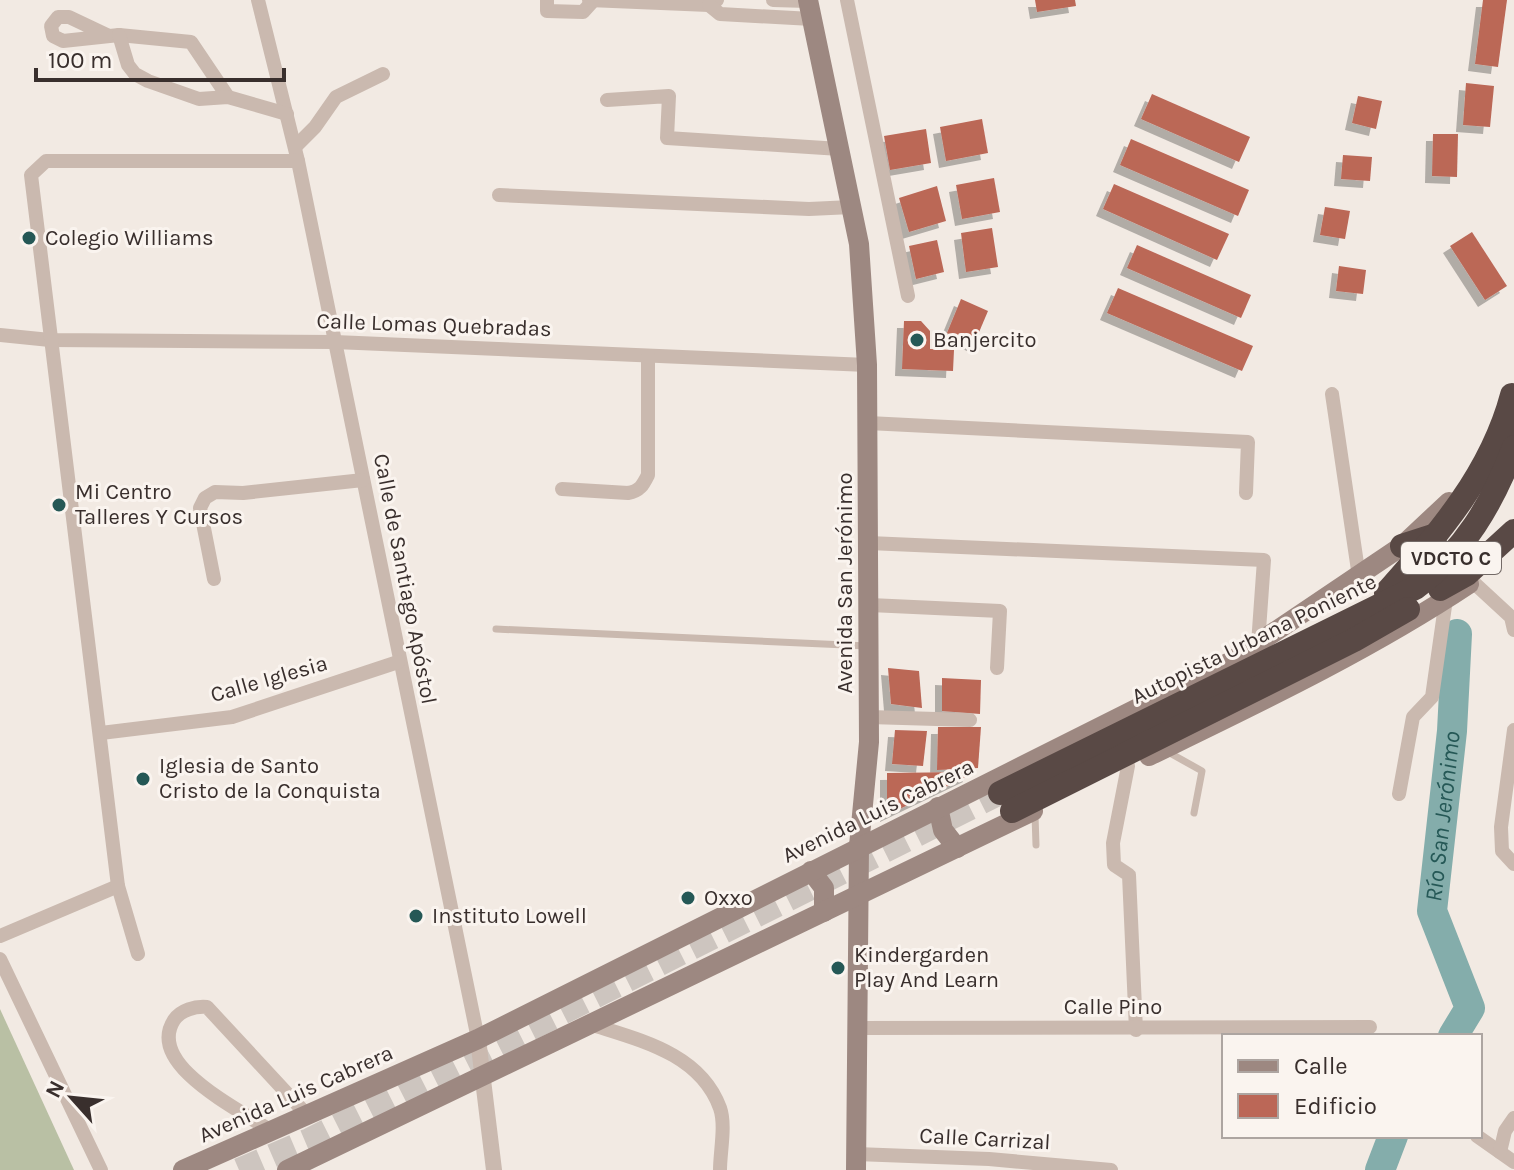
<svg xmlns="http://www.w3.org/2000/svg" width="1514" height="1170" font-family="Karla,sans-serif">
  <defs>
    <filter id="shadow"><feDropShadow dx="-7" dy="7" stdDeviation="0" flood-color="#0004"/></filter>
  </defs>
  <rect width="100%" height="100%" fill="#f2eae3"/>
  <!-- green -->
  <polygon fill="#b9c0a4" points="0,1009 74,1170 0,1170"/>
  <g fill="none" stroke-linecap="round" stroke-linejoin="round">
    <!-- river -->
    <g stroke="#84adab" stroke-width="30">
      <path id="s1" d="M 1453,1036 L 1470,1008 L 1432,911 L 1452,731 L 1457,634"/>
      <polyline points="1380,1170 1393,1136"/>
    </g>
  </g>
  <!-- building -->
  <g fill="#bb6757" filter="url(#shadow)">
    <polygon points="1035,0 1075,0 1076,6 1037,12"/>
    <polygon points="1483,0 1507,0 1498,67 1475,64"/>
    <polygon points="1466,83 1494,86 1490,127 1463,125"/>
    <polygon points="1152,94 1250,137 1239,162 1141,119"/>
    <polygon points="1358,96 1382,101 1376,129 1352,123"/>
    <polygon points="982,119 988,153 946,161 940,127"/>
    <polygon points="926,129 931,163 890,170 884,136"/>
    <polygon points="1433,134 1458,134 1457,177 1432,176"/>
    <polygon points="1131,139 1249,190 1238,216 1120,165"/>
    <polygon points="1343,155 1372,157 1370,181 1341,179"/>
    <polygon points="994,178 1000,212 962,219 956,185"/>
    <polygon points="1114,184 1229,234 1217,260 1103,209"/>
    <polygon points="937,186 946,221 909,232 899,198"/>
    <polygon points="1325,207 1350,211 1345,239 1320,235"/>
    <polygon points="992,228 998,267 966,272 961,233"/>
    <polygon points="1472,232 1507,286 1485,300 1450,246"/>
    <polygon points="937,240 944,272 916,279 909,246"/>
    <polygon points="1137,245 1251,295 1241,318 1127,268"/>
    <polygon points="1339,266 1366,270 1363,294 1336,291"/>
    <polygon points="1118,288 1253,346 1242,371 1107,313"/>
    <polygon points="961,299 988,311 974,344 947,333"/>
    <polygon points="904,321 921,321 930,331 930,349 954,350 953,371 902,369"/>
    <polygon points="888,668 919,671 922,708 891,704"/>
    <polygon points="942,678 981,680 980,714 942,711"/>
    <polygon points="938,727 981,727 978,768 937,770"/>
    <polygon points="895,730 927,731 923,766 892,764"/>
    <polygon points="968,772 970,775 887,815 887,773"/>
  </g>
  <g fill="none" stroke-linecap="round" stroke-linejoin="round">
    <!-- motorway-tunnel -->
    <polyline stroke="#cdc5bf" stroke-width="24" stroke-dasharray="24 12" stroke-linecap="butt" points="239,1170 309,1140 1000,793"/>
    <!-- service -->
    <g stroke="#cab9af" stroke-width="7">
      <polyline points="496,629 868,646"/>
      <polyline points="1168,752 1202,771 1194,813"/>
      <polyline points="1035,815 1036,845"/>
    </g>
    <!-- minor -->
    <g stroke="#cab9af" stroke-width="14">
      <polyline points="258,0 298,161 478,1039"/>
      <polyline points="547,0 547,11 583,12 592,2"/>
      <polyline points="589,0 709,5 717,0"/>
      <polyline points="773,0 808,1"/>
      <polyline points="847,0 908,296"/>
      <polyline points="709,5 720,14 812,19"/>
      <polyline points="107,35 69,17 58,17 51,26 53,36 63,41 119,35 191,42 228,97"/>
      <polyline points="119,35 128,65 135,74 148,81 199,99 228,97 287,114"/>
      <polyline points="607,100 669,96 667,138 840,149"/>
      <polyline points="295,147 315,127 336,97 383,74"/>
      <polyline points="499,195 809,209 852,207"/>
      <polyline points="0,335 50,340 335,342 867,365"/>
      <polyline points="1332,394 1359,577"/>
      <polyline points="868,423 1248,442 1246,493"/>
      <path d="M 562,489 L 628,493 C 640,491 643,485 648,475 L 648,356"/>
      <polyline points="869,543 1264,560 1258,644"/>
      <polyline points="214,579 200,508 205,498 215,492 243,493 363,480"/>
      <polyline points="1473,582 1511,617 1514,630"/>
      <polyline points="870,605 1000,611 997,668"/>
      <polyline points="869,717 970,720"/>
      <polyline points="1514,730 1501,827 1502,851 1514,864"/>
      <polyline points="101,733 232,717 398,662"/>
      <polyline points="1128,766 1113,843 1114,865 1129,875 1136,1030"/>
      <polyline points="1399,794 1413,717 1432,697 1446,599"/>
      <polyline points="0,936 118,886"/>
      <polyline points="138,954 118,886 31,175 46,161 298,161"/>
      <polyline points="0,959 101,1170"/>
      <path d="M 590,1024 C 639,1040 700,1053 720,1108 C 726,1125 720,1152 720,1170"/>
      <polyline points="857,1028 1370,1027"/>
      <path d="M 271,1131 C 241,1110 145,1065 174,1020 C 181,1010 195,1006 207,1007 L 307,1115"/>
      <polyline points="1477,1136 1514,1162"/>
      <polyline points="1500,1152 1505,1131 1514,1118"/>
      <polyline points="856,1154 989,1159 1111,1170"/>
    </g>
    <!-- tertiary -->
    <polyline stroke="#cab9af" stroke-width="16" points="478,1039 494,1170"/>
    <!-- secondary -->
    <g stroke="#9d8881" stroke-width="20">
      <polyline points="808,0 859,244 867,365 869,742 859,846 856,1170"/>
      <path d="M 1149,756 C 1258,703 1368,651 1469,584"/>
      <polyline points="938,807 943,830 957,848"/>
      <polyline points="811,871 824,888 824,912"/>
      <polyline points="183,1170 478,1039 1230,662 1402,546 1449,502"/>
      <polyline points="287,1170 1033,811"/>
    </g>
    <!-- motorway -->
    <g stroke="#594945" stroke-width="24">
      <polyline points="1498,459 1514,421"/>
      <polyline points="1402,546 1436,535"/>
      <polyline points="1440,589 1467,574 1514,531"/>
      <path d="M 1386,593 C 1439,533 1491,474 1512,395"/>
      <path d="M 1000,793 L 1415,588 C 1465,551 1492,504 1514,447"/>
      <polyline points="1012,811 1354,640 1408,609"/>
    </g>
  </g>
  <!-- markers -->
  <g fill="#255856" stroke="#faf4ef" stroke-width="3">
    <circle cx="29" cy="238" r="8"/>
    <circle cx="917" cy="340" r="8"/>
    <circle cx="59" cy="505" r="8"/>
    <circle cx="143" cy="779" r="8"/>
    <circle cx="688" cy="898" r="8"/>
    <circle cx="416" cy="916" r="8"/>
    <circle cx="838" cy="968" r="8"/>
  </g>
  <g text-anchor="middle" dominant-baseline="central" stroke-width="6" stroke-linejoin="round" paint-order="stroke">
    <!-- shield labels -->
    <rect fill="#faf4ef" stroke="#736a67" stroke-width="2" x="1401" y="542" width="100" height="32" rx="6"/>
    <g font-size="20" font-weight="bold" fill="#392f2d">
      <text x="1451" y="558">VDCTO C</text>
    </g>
    <!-- poi labels -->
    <g font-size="22" fill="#392f2d" stroke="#faf4ef" text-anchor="start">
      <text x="45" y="238">Colegio Williams</text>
      <text x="933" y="340">Banjercito</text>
      <text x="75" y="492">Mi Centro<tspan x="75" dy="25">Talleres Y Cursos</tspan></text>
      <text x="159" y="766">Iglesia de Santo<tspan x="159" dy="25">Cristo de la Conquista</tspan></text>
      <text x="704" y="898">Oxxo</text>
      <text x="432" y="916">Instituto Lowell</text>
      <text x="854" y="955">Kindergarden<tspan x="854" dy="25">Play And Learn</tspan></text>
    </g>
    <!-- street labels -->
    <g font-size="22" fill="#392f2d" stroke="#faf4ef">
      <text transform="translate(434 325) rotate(2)">Calle Lomas Quebradas</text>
      <text transform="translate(405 579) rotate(79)">Calle de Santiago Apóstol</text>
      <text transform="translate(845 583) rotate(-90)">Avenida San Jerónimo</text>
      <text transform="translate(1254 639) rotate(-26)">Autopista Urbana Poniente</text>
      <text transform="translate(269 679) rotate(-16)">Calle Iglesia</text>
      <text transform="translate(878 811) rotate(-26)">Avenida Luis Cabrera</text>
      <text x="1113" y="1007">Calle Pino</text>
      <text transform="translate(296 1094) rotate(-24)">Avenida Luis Cabrera</text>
      <text transform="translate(985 1139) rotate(3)">Calle Carrizal</text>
    </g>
    <!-- water labels -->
    <g font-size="24" font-style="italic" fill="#255856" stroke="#faf4ef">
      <text stroke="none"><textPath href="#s1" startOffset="232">Río San Jerónimo</textPath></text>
    </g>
  </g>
  <!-- legend -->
  <rect x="1222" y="1034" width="260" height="104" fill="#faf4ef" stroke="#ada5a1" stroke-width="2"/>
  <rect x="1238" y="1060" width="40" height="12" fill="#9d8881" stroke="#ada5a1" stroke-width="2"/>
  <text x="1294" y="1074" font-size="24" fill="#392f2d">Calle</text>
  <rect x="1238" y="1094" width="40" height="24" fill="#bb6757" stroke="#ada5a1" stroke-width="2"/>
  <text x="1294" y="1114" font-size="24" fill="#392f2d">Edificio</text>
  <!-- north arrow -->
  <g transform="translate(72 1098) rotate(297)" stroke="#faf4ef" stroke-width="6" paint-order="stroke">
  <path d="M0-6L14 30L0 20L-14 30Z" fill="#392f2d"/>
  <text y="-12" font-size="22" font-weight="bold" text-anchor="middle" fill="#392f2d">N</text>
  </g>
  <!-- scale -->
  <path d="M36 68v12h248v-12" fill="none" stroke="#392f2d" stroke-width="4"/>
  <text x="48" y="68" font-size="24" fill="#392f2d" stroke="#faf4ef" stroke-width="6" paint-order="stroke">100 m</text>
</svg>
